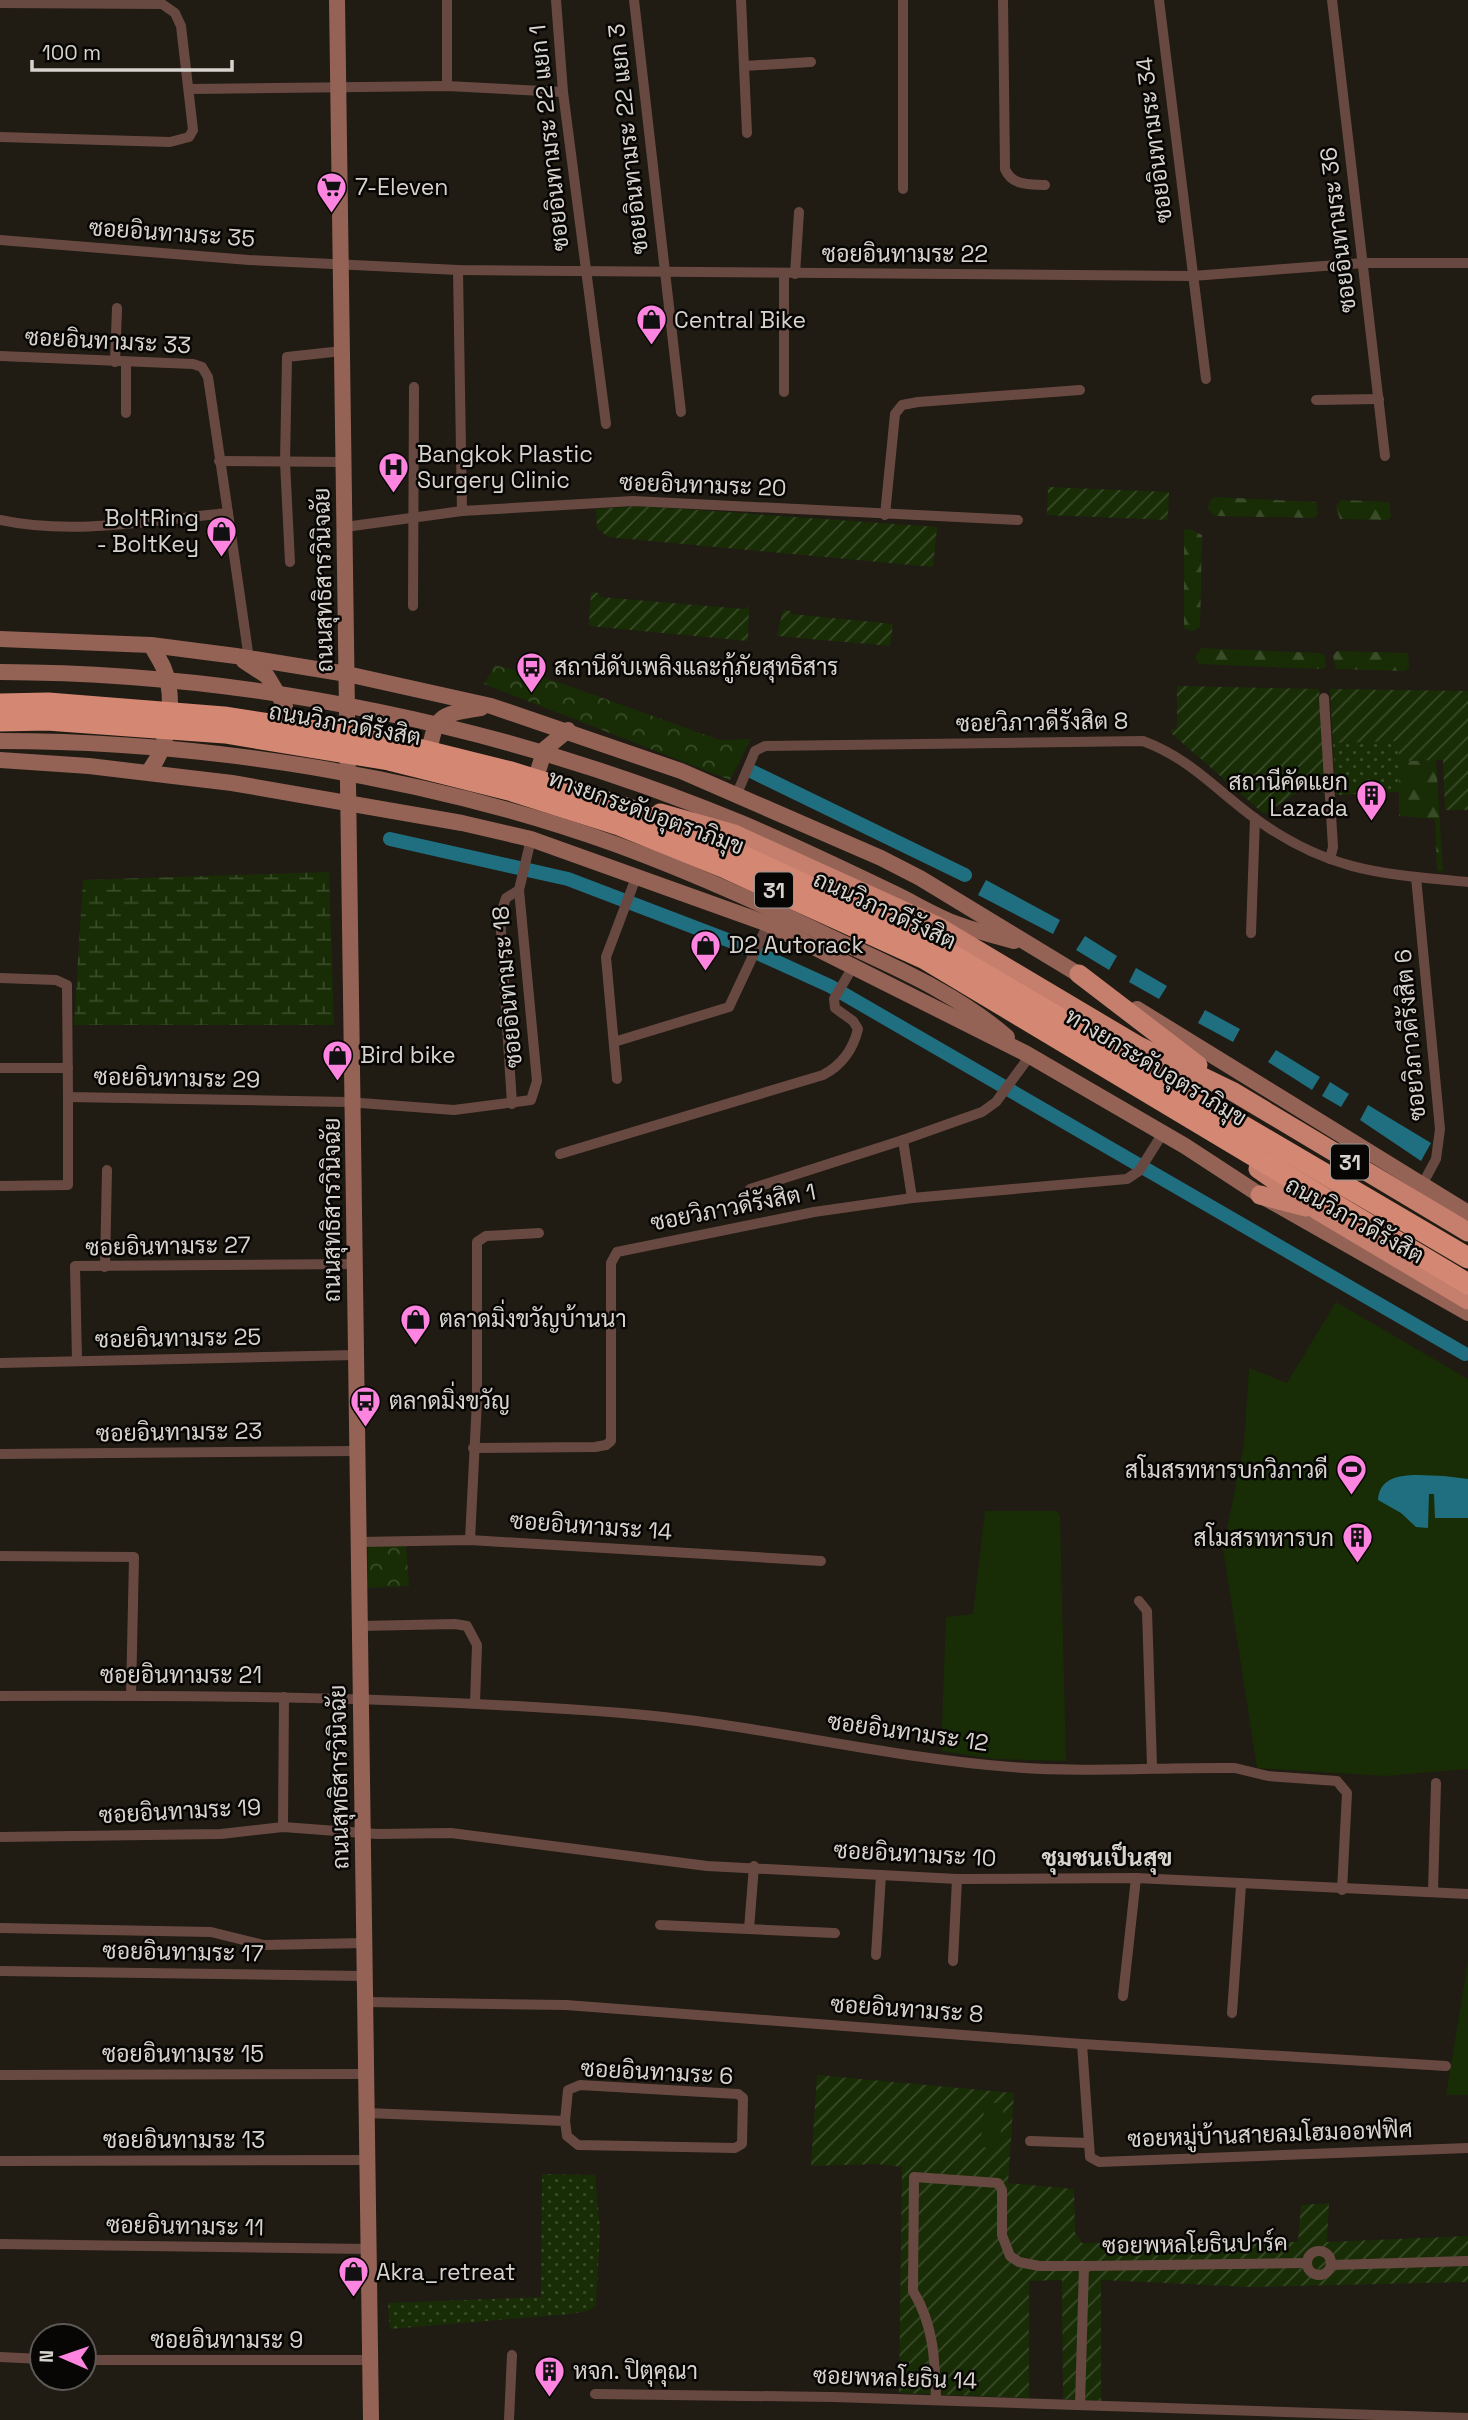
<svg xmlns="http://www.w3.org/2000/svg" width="1468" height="2420" font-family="'Space Grotesk',Sarabun,sans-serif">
  <defs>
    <pattern id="grass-dots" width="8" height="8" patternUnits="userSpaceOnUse" patternTransform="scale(1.75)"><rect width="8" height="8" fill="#182d06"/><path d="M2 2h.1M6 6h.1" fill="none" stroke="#394b29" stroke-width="1.8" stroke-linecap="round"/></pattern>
    <pattern id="forest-firs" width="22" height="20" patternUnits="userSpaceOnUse" patternTransform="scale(1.75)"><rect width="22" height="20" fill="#182d06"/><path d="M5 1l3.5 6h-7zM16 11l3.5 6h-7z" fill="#394b29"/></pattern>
    <pattern id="wetland-marsh" width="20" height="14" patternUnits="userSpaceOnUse" patternTransform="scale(1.75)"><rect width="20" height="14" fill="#182d06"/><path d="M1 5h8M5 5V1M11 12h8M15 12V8" fill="none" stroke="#394b29"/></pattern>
    <pattern id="park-crowns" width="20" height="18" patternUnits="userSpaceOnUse" patternTransform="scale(1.75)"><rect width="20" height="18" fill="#182d06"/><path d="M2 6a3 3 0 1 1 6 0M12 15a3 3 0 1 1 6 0" fill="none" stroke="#394b29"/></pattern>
    <pattern id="garden-furrows" width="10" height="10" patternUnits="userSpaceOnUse" patternTransform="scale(1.75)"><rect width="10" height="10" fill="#182d06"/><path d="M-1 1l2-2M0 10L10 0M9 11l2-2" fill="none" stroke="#394b29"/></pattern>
  </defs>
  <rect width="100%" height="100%" fill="#201b13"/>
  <!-- grass -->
  <g fill="url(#grass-dots)">
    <polygon points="1399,741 1399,792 1336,795 1333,743"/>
    <polygon points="542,2174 595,2175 600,2228 596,2306 587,2311 570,2314 390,2329 388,2303 541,2297"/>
  </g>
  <!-- forest -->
  <g fill="url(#forest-firs)">
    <polygon points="1214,497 1316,502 1318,514 1314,518 1214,516 1208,509 1209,502"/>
    <polygon points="1341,500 1389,502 1391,517 1387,520 1340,519 1336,506"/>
    <polygon points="1190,529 1202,535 1200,627 1193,631 1184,629 1184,530"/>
    <polygon points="1201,648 1320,653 1325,656 1326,667 1321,669 1199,664 1195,658"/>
    <polygon points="1337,651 1408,653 1409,668 1405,671 1336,669 1333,656"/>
    <polygon points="1436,760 1443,871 1437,871 1435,819 1399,816 1399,761"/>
  </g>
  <!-- wetland -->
  <polygon fill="url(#wetland-marsh)" points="329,872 334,1025 74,1025 83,880"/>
  <!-- park -->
  <g fill="url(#park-crowns)">
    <polygon points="495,665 555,681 720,740 751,739 730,780 484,684"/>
    <polygon points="406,1545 409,1586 367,1588 368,1546"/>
  </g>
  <!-- garden -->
  <g fill="url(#garden-furrows)">
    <polygon points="1048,487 1169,492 1168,520 1047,515"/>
    <polygon points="639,506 937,527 933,567 608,537 597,528 596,509"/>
    <polygon points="591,592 599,593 600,597 744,609 749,606 748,641 589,626"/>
    <polygon points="783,610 791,611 791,614 893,624 890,646 777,636"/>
    <polygon points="1177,686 1319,689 1326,793 1303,789 1264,814 1171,733 1171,729 1177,729"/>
    <polygon points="1330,689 1468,691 1468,810 1445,810 1443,760 1399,761 1399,741 1333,743"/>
    <polygon points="817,2075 1014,2093 1008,2183 1074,2189 1075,2232 1082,2243 1298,2242 1301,2205 1329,2203 1327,2242 1468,2236 1468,2282 1251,2287 1101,2280 1101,2401 1063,2399 1062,2280 1029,2281 1029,2398 899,2393 902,2167 878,2164 811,2166"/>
  </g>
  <!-- pitch -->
  <g fill="#182d06">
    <polygon points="1336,1302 1468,1379 1468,1769 1385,1776 1257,1768 1223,1548 1244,1445 1249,1368 1287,1383"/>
    <polygon points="985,1511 1056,1511 1060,1515 1066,1761 995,1759 941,1751 946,1617 973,1614"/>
    <polygon points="1468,1961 1468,2095 1446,2095"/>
    <polygon points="985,2102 1004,2104 999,2149 980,2147"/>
  </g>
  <!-- water -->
  <g fill="#1f6f81">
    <polygon points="986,880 1060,920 1053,934 978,895"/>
    <polygon points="1085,936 1117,956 1109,970 1076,950"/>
    <polygon points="1136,968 1167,986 1159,999 1129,982"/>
    <polygon points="1205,1010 1240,1029 1233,1042 1198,1023"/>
    <polygon points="1276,1050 1320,1077 1312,1090 1268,1062"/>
    <polygon points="1330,1082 1349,1094 1341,1107 1322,1096"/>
    <polygon points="1368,1105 1431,1143 1421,1161 1360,1120"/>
    <path d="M 1444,1476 L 1468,1479 L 1468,1518 L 1435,1518 L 1434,1494 L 1429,1494 L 1428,1528 L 1416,1527 L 1401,1513 L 1378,1500 C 1380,1468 1421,1476 1444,1476 Z"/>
  </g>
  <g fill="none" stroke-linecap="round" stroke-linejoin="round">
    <!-- canal -->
    <g stroke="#1f6f81" stroke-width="14">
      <polyline points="753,772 965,875"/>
      <polyline points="390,839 568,879 733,942 830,986 1465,1354"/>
    </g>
    <!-- minor -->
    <g stroke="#684941" stroke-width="10">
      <polyline points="447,0 447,86"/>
      <polyline points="556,0 563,92 606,424"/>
      <polyline points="634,0 681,412"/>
      <polyline points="741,0 747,133"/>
      <path d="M 1003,0 L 1005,169 C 1012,186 1029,184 1045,185"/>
      <polyline points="1159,0 1206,379"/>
      <polyline points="1332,0 1385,456"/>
      <polyline points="0,3 162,4 175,13 181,26 193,130 189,137 170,142 0,137"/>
      <polyline points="744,66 811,62"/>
      <polyline points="190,89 447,86 563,92"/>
      <polyline points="903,189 903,0"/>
      <polyline points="0,240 249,260 458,270 1192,276 1364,263 1468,263"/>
      <polyline points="458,270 462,511"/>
      <polyline points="795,274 799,212"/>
      <polyline points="0,356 193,364 202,367 208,377 228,513"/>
      <polyline points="115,362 117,308"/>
      <polyline points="126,363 126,413"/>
      <polyline points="784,392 784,274"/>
      <polyline points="1316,400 1379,399"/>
      <polyline points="219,461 344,462"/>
      <polyline points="885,515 895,414 902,405 918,402 1080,390"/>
      <path d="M 0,520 C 74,536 153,520 228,513 L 249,659"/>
      <polyline points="345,527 462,511 633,501 1018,520"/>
      <polyline points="290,562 285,462 287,357 342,351"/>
      <polyline points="413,606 414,387"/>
      <polyline points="1324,698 1333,847 1330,859"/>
      <path d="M 736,796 L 755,751 L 765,746 L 1143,741 C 1191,759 1216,790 1256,819 C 1329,872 1383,874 1468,882"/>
      <polyline points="1416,877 1440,1129 1436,1159 1422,1185"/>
      <polyline points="1251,933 1255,818"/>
      <polyline points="0,978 56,980 67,985 68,1097 347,1102 454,1110 531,1100 537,1081 519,890 531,839"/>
      <polyline points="614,1042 729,1007 768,924"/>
      <polyline points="0,1068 68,1068"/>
      <polyline points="617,1079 606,957 637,875"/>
      <polyline points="512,1104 500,916 506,898 519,890"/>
      <path d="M 560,1154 L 823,1075 C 842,1065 853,1050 858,1029 L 853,1021 L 835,1008 L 834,999 L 854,965"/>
      <polyline points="0,1186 68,1185 68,1097"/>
      <polyline points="750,1189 903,1140"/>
      <polyline points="912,1198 903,1140 982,1112 996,1102 1029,1057"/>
      <polyline points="105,1267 107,1170"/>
      <polyline points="77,1361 75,1266 355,1264"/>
      <polyline points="0,1363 356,1355"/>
      <polyline points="473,1448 595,1447 606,1445 611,1441 611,1263 617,1252 814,1212 912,1198 1127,1179 1139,1171 1163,1133"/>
      <polyline points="0,1454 358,1451"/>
      <polyline points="470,1540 477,1400 477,1242 486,1236 539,1233"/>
      <polyline points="359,1542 470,1540 821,1561"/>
      <polyline points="0,1556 134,1557 131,1695"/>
      <polyline points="1139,1601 1147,1611 1152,1766"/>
      <polyline points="360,1626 455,1624 467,1626 477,1645 475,1703"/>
      <path d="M 0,1696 C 208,1695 415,1697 622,1713 C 753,1723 880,1757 1011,1767 C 1085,1773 1161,1767 1235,1768 L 1268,1776 L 1337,1781 L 1347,1793 L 1342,1890"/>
      <polyline points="283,1827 284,1697"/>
      <polyline points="0,1837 221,1834 283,1827 377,1834 451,1833 707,1866 957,1879 1136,1878 1468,1894"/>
      <polyline points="1433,1892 1436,1783"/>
      <polyline points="660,1925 835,1933"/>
      <polyline points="0,1928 211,1932 264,1945 364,1943"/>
      <polyline points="749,1929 754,1866"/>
      <polyline points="876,1955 881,1875"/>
      <polyline points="953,1961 957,1879"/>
      <polyline points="0,1971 365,1976"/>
      <polyline points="1123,1996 1136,1878"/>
      <polyline points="366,2002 566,2005 1082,2044 1446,2066"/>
      <polyline points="1232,2013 1241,1885"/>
      <polyline points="1082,2044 1090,2157 1099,2162 1468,2148"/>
      <polyline points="0,2075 366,2074"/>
      <polyline points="367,2113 565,2121 568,2090 580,2085 738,2094 743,2098 742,2144 735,2148 578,2145 567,2136 565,2121"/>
      <polyline points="1030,2141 1088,2143"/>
      <polyline points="0,2161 367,2160"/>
      <polyline points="0,2244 369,2249"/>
      <circle cx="1319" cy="2263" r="12"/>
      <polyline points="1331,2265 1468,2261"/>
      <polyline points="0,2357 42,2359"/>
      <polyline points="84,2360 370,2360"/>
      <polyline points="595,2394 833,2397 1468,2418"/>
      <path d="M 936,2400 C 935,2361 934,2325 913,2291 L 914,2177 L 998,2183 L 1002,2190 L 1002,2235 L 1010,2256 L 1019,2262 L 1039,2266 L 1084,2266 L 1307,2263"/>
      <polyline points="1080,2405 1084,2266"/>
      <polyline points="509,2420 512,2355"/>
    </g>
    <!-- secondary -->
    <g stroke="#946356" stroke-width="16">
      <polyline points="337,0 371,2420"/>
      <polyline points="0,639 151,645 236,656 347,674 491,706 681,771 881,858 920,878 1088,980"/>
      <polyline points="244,661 267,676 285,706 282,736"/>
      <path d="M 0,672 C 253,673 507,726 741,823 C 791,844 841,868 891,892 C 913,902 934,916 957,924 C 976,931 995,936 1014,941"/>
      <path d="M 0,741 C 201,741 426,776 615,844 C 686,870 758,902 826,935 C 889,965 954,991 1007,1037"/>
      <polyline points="0,760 89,766 232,783 462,823 531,839 768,924 1025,1053 1185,1146 1260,1195 1468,1313"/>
      <path d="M 427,762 C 436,717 434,715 481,708"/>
      <path d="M 148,772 C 169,748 176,699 164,669 C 161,661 155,653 151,645"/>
      <polyline points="532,790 545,749 568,730"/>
      <polyline points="1137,1009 1468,1213"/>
    </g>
    <!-- trunk -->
    <g stroke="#c57f6c" stroke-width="19">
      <polyline points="660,813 734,834 937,926 1137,1045 1232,1091 1468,1232"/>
      <polyline points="1079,974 1198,1065"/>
      <polyline points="1258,1169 1317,1210 1468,1300"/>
      <polyline points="1260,1195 1306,1207"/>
    </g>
    <!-- motorway -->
    <g stroke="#d48873" stroke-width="21">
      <polyline points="0,704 48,703 224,717 390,742 511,772 626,808 730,850 935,945 1468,1258"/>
      <polyline points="0,721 47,720 225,733 389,760 509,790 619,825 723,867 925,959 1468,1284"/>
    </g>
  </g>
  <!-- icons -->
  <defs>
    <symbol id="supermarket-pin" viewBox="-11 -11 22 30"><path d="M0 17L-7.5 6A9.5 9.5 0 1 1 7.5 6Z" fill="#fe85df" stroke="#080604"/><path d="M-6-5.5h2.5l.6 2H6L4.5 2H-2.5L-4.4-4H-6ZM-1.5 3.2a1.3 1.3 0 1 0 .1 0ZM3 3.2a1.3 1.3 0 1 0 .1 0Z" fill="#111"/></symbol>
    <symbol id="shop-pin" viewBox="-11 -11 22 30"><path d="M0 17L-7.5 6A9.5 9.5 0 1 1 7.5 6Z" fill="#fe85df" stroke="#080604"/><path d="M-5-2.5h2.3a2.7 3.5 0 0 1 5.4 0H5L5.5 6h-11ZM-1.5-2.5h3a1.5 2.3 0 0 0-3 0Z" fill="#111"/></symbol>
    <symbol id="hospital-pin" viewBox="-11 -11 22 30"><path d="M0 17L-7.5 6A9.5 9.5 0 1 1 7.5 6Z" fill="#fe85df" stroke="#080604"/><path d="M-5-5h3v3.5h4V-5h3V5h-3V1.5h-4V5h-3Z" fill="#111"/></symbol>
    <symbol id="bus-pin" viewBox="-11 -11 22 30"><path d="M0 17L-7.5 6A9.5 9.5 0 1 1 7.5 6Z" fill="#fe85df" stroke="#080604"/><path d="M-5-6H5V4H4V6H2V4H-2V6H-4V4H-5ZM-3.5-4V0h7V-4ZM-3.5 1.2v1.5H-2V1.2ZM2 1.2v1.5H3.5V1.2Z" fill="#111"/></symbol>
    <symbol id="building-pin" viewBox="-11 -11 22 30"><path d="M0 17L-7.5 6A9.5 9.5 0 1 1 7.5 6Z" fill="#fe85df" stroke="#080604"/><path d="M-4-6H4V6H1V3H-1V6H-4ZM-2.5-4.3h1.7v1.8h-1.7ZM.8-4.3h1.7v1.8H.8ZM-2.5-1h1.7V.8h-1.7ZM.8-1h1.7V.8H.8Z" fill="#111"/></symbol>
    <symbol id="stadium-pin" viewBox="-11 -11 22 30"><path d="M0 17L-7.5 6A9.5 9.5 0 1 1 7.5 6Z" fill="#fe85df" stroke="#080604"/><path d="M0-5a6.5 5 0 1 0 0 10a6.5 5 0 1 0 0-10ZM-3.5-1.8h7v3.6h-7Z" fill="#111"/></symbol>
  </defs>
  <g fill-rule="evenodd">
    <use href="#supermarket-pin" x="314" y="170" width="35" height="47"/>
    <use href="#shop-pin" x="634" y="302" width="35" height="47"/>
    <use href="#hospital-pin" x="376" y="450" width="35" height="47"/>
    <use href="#shop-pin" x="204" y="514" width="35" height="47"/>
    <use href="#bus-pin" x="514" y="650" width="35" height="47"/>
    <use href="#building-pin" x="1354" y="778" width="35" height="47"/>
    <use href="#shop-pin" x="688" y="928" width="35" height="47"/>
    <use href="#shop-pin" x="320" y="1038" width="35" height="47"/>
    <use href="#shop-pin" x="398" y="1302" width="35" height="47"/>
    <use href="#bus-pin" x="348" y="1384" width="35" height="47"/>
    <use href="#stadium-pin" x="1334" y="1452" width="35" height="47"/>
    <use href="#building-pin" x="1340" y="1520" width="35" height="47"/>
    <use href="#shop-pin" x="336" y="2254" width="35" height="47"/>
    <use href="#building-pin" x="532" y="2354" width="35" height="47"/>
  </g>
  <g text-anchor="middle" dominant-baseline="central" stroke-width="5" stroke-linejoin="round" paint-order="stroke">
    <!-- shield labels -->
    <g fill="#080604" stroke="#999691" stroke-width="2">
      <rect x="755" y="872.5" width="38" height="35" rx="5"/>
      <rect x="1331" y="1144.5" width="38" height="35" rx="5"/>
    </g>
    <g font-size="21" font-weight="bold" fill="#d7d3ce">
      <text x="774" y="890">31</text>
      <text x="1350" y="1162">31</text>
    </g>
    <!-- street labels -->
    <g font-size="23" fill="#d7d3ce" stroke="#080604">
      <text transform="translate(549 138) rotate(-96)">ซอยอินทามระ 22 แยก 1</text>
      <text transform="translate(628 139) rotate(-96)">ซอยอินทามระ 22 แยก 3</text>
      <text transform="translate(1154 140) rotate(-97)">ซอยอินทามระ 34</text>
      <text transform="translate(1338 230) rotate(-97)">ซอยอินทามระ 36</text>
      <text transform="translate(172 233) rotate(4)">ซอยอินทามระ 35</text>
      <text x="905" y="254">ซอยอินทามระ 22</text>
      <text transform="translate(108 341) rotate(3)">ซอยอินทามระ 33</text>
      <text transform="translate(703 485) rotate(2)">ซอยอินทามระ 20</text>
      <text transform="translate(323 580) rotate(-91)">ถนนสุทธิสารวินิจฉัย</text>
      <text transform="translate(1042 722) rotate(-1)">ซอยวิภาวดีรังสิต 8</text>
      <text transform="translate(345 724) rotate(10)">ถนนวิภาวดีรังสิต</text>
      <text transform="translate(646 812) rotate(20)">ทางยกระดับอุตราภิมุข</text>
      <text transform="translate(885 910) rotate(25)">ถนนวิภาวดีรังสิต</text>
      <text transform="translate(507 987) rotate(-95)">ซอยอินทามระ 18</text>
      <text transform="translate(1410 1035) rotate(-95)">ซอยวิภาวดีรังสิต 6</text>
      <text transform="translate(1156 1067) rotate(31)">ทางยกระดับอุตราภิมุข</text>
      <text transform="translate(177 1078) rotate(1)">ซอยอินทามระ 29</text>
      <text transform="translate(733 1207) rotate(-11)">ซอยวิภาวดีรังสิต 1</text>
      <text transform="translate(332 1210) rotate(-90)">ถนนสุทธิสารวินิจฉัย</text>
      <text transform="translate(1355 1220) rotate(29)">ถนนวิภาวดีรังสิต</text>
      <text transform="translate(168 1246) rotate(-1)">ซอยอินทามระ 27</text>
      <text transform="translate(178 1338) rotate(-1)">ซอยอินทามระ 25</text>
      <text transform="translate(179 1432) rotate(-1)">ซอยอินทามระ 23</text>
      <text transform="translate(591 1526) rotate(4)">ซอยอินทามระ 14</text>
      <text x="181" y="1675">ซอยอินทามระ 21</text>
      <text transform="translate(908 1732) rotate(8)">ซอยอินทามระ 12</text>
      <text transform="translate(339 1777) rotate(-91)">ถนนสุทธิสารวินิจฉัย</text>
      <text transform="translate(180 1811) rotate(-3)">ซอยอินทามระ 19</text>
      <text transform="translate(915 1854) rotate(3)">ซอยอินทามระ 10</text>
      <text transform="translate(183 1952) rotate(1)">ซอยอินทามระ 17</text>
      <text transform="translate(907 2009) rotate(4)">ซอยอินทามระ 8</text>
      <text x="183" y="2054">ซอยอินทามระ 15</text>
      <text transform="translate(657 2072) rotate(3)">ซอยอินทามระ 6</text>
      <text transform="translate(1270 2134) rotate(-2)">ซอยหมู่บ้านสายลมโฮมออฟฟิศ</text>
      <text x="184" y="2140">ซอยอินทามระ 13</text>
      <text transform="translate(185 2226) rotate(1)">ซอยอินทามระ 11</text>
      <text transform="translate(1195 2244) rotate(-1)">ซอยพหลโยธินปาร์ค</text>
      <text x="227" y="2340">ซอยอินทามระ 9</text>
      <text transform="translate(895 2378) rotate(2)">ซอยพหลโยธิน 14</text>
    </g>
    <!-- poi labels -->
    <g font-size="23" fill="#d7d3ce" stroke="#080604" text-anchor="start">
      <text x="355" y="187">7-Eleven</text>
      <text x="674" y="320">Central Bike</text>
      <text x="417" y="454">Bangkok Plastic<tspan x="417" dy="26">Surgery Clinic</tspan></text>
      <text x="199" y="518" text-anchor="end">BoltRing<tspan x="199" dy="26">- BoltKey</tspan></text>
      <text x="554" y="667">สถานีดับเพลิงและกู้ภัยสุทธิสาร</text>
      <text x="1348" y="782" text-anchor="end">สถานีคัดแยก<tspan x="1348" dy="26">Lazada</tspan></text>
      <text x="729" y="945">D2 Autorack</text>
      <text x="360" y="1055">Bird bike</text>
      <text x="439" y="1319">ตลาดมิ่งขวัญบ้านนา</text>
      <text x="389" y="1401">ตลาดมิ่งขวัญ</text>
      <text x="1328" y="1470" text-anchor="end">สโมสรทหารบกวิภาวดี</text>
      <text x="1334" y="1538" text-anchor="end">สโมสรทหารบก</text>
      <text x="376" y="2272">Akra_retreat</text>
      <text x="573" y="2371">หจก. ปิตุคุณา</text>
    </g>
    <!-- neighbourhood labels -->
    <g font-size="24" font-weight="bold" fill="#d7d3ce" stroke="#080604">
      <text x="1107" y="1857">ชุมชนเป็นสุข</text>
    </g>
  </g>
  <!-- north arrow -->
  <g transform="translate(63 2357) rotate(272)"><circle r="33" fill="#080604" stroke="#5b5855" stroke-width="2"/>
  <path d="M0-5L12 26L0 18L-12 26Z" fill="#fe85df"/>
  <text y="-10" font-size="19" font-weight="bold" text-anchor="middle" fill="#d7d3ce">N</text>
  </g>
  <!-- scale -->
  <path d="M32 60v10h200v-10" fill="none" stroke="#d7d3ce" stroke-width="3.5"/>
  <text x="42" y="60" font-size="21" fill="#d7d3ce" stroke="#080604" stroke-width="5" paint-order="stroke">100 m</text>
</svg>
